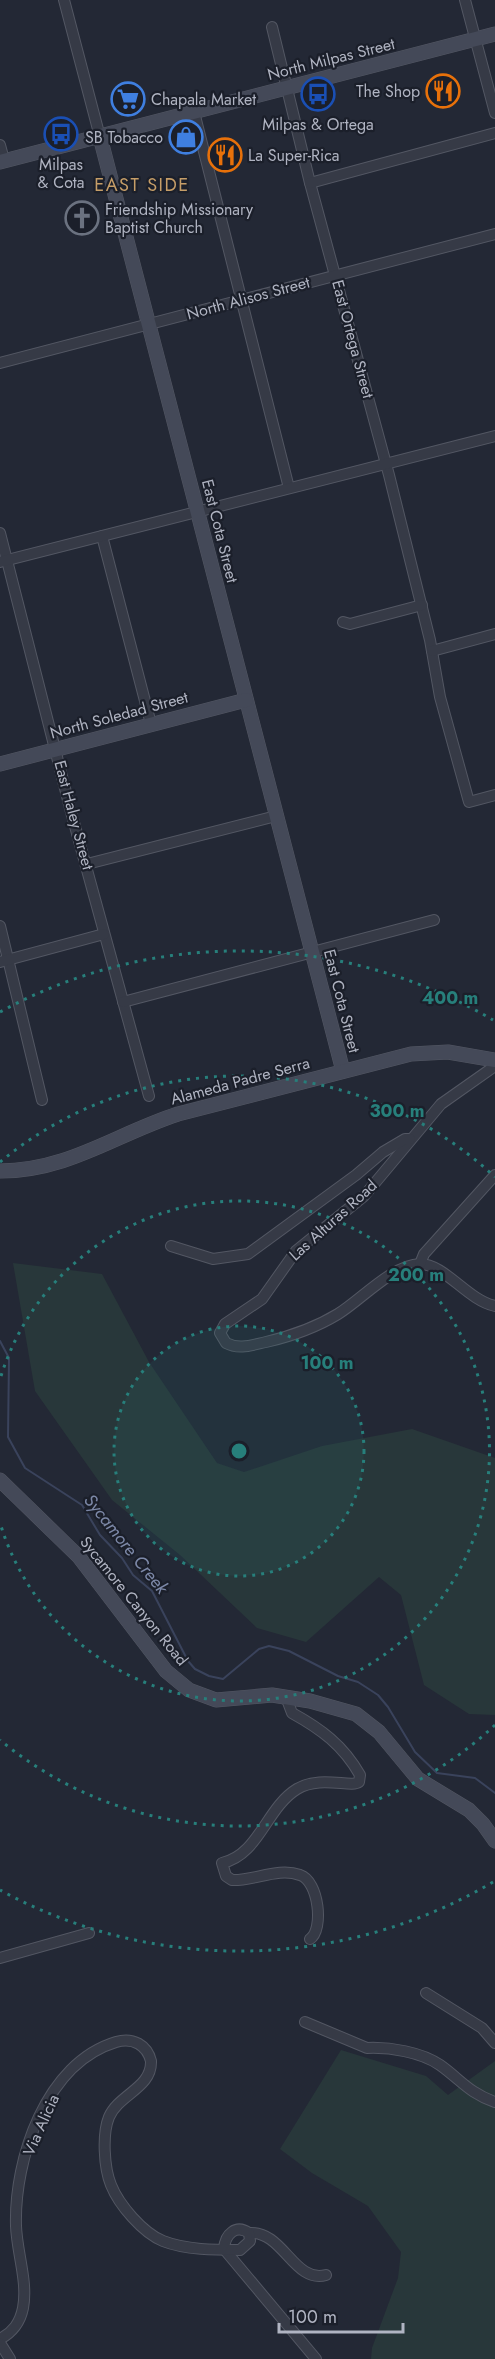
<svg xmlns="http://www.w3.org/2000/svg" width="495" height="2359" font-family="Jost,sans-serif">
  <rect width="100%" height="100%" fill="#232835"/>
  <!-- green -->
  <g fill="#28373a">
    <polygon points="13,1263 102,1274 149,1362 217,1463 244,1472 322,1446 412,1429 495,1458 495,1715 469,1714 424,1685 401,1595 379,1577 306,1642 257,1628 180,1555 112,1500 35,1391"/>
    <polygon points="341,2050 426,2076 448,2095 495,2061 495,2359 371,2359 372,2348 398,2278 401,2252 368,2206 312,2173 280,2149"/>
  </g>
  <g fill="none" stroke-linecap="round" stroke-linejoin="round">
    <!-- stream -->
    <polyline stroke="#3a435c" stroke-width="2" points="0,1341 9,1358 8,1437 25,1468 82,1505 100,1535 122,1558 133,1575 152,1591 188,1661 195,1669 209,1676 223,1679 259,1649 269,1646 289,1651 338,1676 358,1682 378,1695 388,1707 415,1752 437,1773 475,1778 495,1793"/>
    <defs>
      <g id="street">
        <polyline points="64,0 100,137"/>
        <polyline points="465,0 495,113"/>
        <polyline points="272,27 310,183 389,475 430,640 440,697 469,802 495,795"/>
        <polyline points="194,112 289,488"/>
        <polyline points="0,145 4,160"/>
        <polyline points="310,183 495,133"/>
        <polyline points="0,363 495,234"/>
        <polyline points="0,533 70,808 149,1096"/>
        <polyline points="102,536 151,724"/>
        <polyline points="0,562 495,436"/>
        <polyline points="343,622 350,624 422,605"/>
        <polyline points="432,651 495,634"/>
        <polyline points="87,864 276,816"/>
        <polyline points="0,926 42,1100"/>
        <polyline points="0,962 104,934"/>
        <polyline points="123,1002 434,920"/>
        <path d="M 495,1066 L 441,1104 L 364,1196 L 296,1251 L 262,1299 L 225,1324 L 220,1333 L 226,1343 C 239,1350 252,1345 266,1342 C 292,1336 315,1328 338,1314 C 361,1300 392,1265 420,1264 C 445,1264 467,1300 495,1306"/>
        <polyline points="171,1246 213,1259 248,1254 356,1175 383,1152 405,1139 410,1139"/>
        <polyline points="420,1264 424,1254 495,1175"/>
        <path d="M 286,1697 L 292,1713 C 321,1729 343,1745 360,1775 L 359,1782 C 351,1788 320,1775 297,1789 C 266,1808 259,1855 222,1863 L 226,1876 L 232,1880 C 254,1881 278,1867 300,1875 C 319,1881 324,1930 310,1939"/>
        <polyline points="0,1958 89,1933"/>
        <polyline points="426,1993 482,2028 495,2043"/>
        <path d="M 305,2022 L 367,2048 C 390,2047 421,2052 440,2065 C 461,2080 469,2093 495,2102"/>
        <path d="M 249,2233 C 283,2230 294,2284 326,2275"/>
        <polyline points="224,2249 316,2359"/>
        <path d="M 0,2339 C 13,2332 20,2323 23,2308 C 28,2282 17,2253 16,2226 C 14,2159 46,2063 116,2042 C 133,2037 147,2045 151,2061 C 152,2088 119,2094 109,2117 C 102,2134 104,2168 111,2185 C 119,2205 143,2233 163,2241 C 186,2250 215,2250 240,2250 L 250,2241 L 249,2233 C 236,2224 225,2234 224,2249"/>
        <polyline points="0,2343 10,2359"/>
      </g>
      <g id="secondary">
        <polyline points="100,137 343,1071"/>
        <polyline points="0,162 495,34"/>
        <polyline points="0,764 246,700"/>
        <path d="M 0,1171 C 68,1171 116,1134 178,1114 L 411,1054 L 448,1052 L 495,1060"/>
        <polyline points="0,1480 79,1557 166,1671 189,1690 216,1700 272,1695 310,1701 356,1714 379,1732 418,1779 469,1810 483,1824 495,1841"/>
      </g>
    </defs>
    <!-- street casing -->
    <use href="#street" stroke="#535763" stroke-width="12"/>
    <!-- secondary casing -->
    <use href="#secondary" stroke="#535763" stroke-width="15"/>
    <!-- street -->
    <use href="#street" stroke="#363a46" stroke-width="10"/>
    <!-- secondary -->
    <use href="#secondary" stroke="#444958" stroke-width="14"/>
  </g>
  <!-- distance rings -->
  <circle cx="239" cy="1451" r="125" fill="#277f7b" fill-opacity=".12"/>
  <g fill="none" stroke="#277f7b" stroke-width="3" stroke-dasharray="3 6">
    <circle cx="239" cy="1451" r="125"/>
    <path d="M1 1376A250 250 0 1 1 1 1526"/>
    <path d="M495 1725A375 375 0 0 1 0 1740M0 1162A375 375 0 0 1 495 1177"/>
    <path d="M493 1882A500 500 0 0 1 0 1890M0 1012A500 500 0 0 1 493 1020"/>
  </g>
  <!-- icons -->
  <defs>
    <symbol id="restaurant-ring" viewBox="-11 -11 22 22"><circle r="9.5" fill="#1b1f2a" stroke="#e8710a" stroke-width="1.5"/><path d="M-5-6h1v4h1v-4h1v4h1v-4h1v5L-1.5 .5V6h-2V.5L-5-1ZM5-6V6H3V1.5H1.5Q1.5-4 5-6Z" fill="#e8710a"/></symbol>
    <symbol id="bus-ring" viewBox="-11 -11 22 22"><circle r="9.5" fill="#1b1f2a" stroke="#1a4fb4" stroke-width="1.5"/><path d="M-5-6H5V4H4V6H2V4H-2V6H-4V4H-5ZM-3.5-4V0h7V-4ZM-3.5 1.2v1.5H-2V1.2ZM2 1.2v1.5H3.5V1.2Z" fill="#1a4fb4"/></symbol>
    <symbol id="supermarket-ring" viewBox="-11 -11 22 22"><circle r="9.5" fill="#1b1f2a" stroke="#3f7fe0" stroke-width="1.5"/><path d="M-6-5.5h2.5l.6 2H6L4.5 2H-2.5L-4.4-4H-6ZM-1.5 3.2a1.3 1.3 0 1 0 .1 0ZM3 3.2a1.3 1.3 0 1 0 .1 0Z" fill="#3f7fe0"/></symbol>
    <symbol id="shop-ring" viewBox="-11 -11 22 22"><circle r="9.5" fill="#1b1f2a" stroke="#3f7fe0" stroke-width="1.5"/><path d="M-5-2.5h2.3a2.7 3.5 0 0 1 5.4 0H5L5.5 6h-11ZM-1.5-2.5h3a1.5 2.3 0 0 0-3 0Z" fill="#3f7fe0"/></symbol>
    <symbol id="church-ring" viewBox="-11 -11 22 22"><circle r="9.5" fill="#1b1f2a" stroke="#6b7280" stroke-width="1.5"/><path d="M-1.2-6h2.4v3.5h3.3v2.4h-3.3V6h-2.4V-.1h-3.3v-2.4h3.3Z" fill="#6b7280"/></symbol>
  </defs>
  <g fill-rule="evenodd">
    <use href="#restaurant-ring" x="424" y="72" width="38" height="38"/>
    <use href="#bus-ring" x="299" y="75" width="38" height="38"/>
    <use href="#supermarket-ring" x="109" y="80" width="38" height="38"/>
    <use href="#bus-ring" x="42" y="115" width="38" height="38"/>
    <use href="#shop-ring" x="167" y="118" width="38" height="38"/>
    <use href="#restaurant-ring" x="206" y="136" width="38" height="38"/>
    <use href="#church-ring" x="63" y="199" width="38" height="38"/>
  </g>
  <g text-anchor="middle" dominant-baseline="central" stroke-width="4.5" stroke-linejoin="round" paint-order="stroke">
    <!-- street labels -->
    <g font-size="16" fill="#b0b4c2" stroke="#1b1f2a">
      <text transform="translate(331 59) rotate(-14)">North Milpas Street</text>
      <text transform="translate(248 298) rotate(-15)">North Alisos Street</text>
      <text transform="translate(353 339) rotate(75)">East Ortega Street</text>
      <text transform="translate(220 531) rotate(76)">East Cota Street</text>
      <text transform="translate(119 715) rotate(-15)">North Soledad Street</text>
      <text transform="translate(74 815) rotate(75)">East Haley Street</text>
      <text transform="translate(342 1001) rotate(76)">East Cota Street</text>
      <text transform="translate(240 1081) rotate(-15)">Alameda Padre Serra</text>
      <text transform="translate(333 1220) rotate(-42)">Las Alturas Road</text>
      <text transform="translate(134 1601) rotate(51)">Sycamore Canyon Road</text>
      <text transform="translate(41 2125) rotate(-66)">Via Alicia</text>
    </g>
    <!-- poi labels -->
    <g font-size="16" fill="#b0b4c2" stroke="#1b1f2a" text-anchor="start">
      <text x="420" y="91" text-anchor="end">The Shop</text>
      <text x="151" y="99">Chapala Market</text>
      <text x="318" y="124" text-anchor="middle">Milpas &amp; Ortega</text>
      <text x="163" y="137" text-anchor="end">SB Tobacco</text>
      <text x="248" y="155">La Super-Rica</text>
      <text x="61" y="164" text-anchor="middle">Milpas<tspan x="61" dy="18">&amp; Cota</tspan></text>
      <text x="105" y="209">Friendship Missionary<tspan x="105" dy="18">Baptist Church</tspan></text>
    </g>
    <!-- neighbourhood labels -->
    <g font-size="18" letter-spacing="1.5" fill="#c69e68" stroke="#1b1f2a">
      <text x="142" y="185">EAST SIDE</text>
    </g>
    <!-- water labels -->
    <g font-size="18" font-style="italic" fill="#7c88a7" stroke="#1b1f2a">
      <text transform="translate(126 1544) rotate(51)">Sycamore Creek</text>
    </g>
  </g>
  <circle cx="239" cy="1451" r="9" fill="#277f7b" stroke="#1b1f2a" stroke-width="3"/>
  <g font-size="18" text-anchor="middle" font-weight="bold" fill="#277f7b" stroke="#1b1f2a" stroke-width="4.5" stroke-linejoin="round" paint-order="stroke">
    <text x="450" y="1004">400 m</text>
    <text x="397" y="1117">300 m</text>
    <text x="416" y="1281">200 m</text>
    <text x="327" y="1369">100 m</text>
  </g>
  <!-- scale -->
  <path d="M279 2323v9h124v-9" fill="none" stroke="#b0b4c2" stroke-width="3"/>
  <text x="288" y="2323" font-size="18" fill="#b0b4c2" stroke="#1b1f2a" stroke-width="4.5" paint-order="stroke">100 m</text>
</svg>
